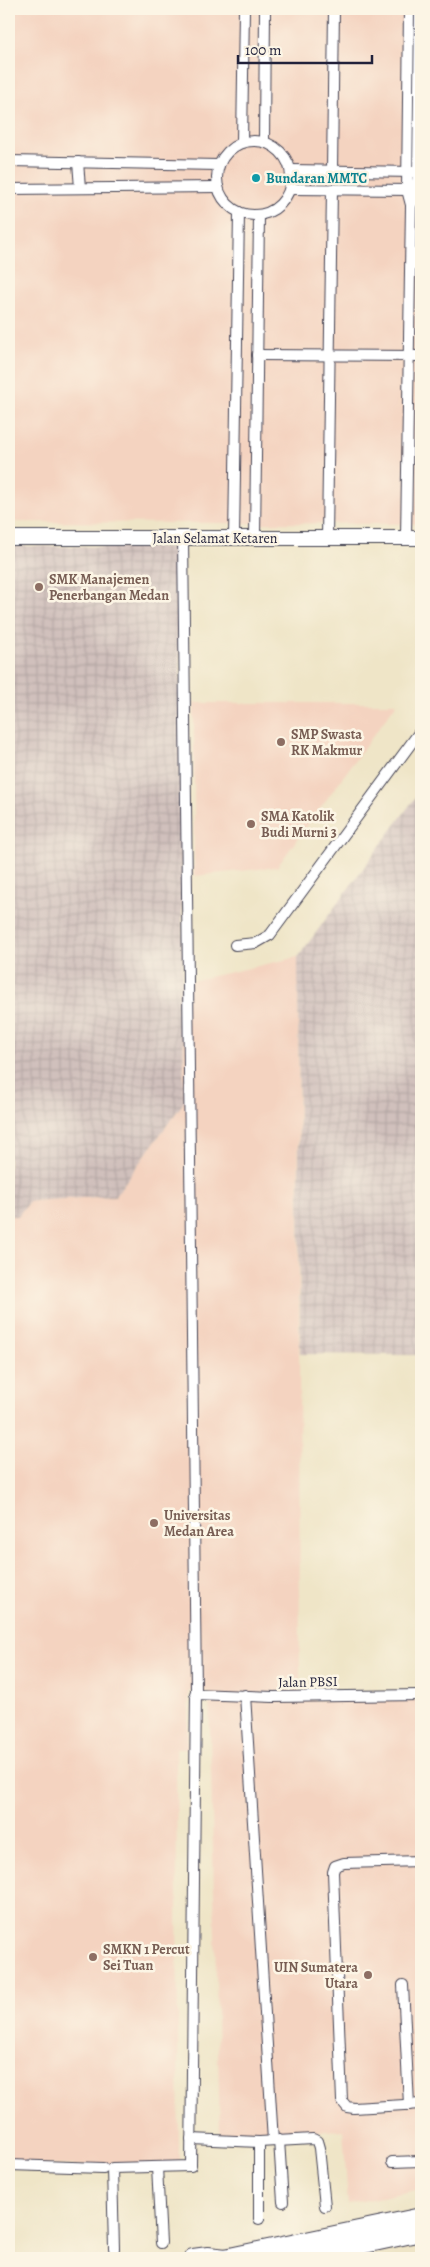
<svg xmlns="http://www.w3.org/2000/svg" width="430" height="2267" font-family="Alegreya,serif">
  <defs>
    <pattern id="industrial-grid" width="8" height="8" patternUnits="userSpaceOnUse" patternTransform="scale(1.25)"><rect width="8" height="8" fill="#d0c0bc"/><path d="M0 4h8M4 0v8" fill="none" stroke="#b2a5a2"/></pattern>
  </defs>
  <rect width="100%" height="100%" fill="#fcf5e5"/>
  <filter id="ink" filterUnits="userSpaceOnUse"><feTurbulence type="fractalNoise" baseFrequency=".02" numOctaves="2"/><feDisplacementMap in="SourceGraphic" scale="10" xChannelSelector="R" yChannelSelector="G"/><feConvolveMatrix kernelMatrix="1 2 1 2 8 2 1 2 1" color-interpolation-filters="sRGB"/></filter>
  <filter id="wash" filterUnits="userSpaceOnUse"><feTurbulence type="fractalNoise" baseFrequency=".0096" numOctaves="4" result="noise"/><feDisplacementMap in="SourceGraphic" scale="20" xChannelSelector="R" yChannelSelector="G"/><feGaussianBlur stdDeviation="1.12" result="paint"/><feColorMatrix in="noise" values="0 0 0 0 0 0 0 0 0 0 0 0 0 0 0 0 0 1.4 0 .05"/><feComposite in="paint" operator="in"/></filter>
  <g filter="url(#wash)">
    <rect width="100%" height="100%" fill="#efe5c7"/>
    <!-- built -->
    <g fill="#f4d3c0">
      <polygon points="9,9 421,9 421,524 9,522"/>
      <polygon points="194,703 397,703 277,867 194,876"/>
      <polygon points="298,957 300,1700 421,1699 421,2189 348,2204 343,2130 220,2136 209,1692 189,1691 187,1749 176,1749 179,2166 9,2165 9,1216 18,1216 29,1201 115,1196 184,1102 183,983"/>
    </g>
    <!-- industrial -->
    <g fill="url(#industrial-grid)">
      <polygon points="9,546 179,547 184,1102 115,1196 29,1201 18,1216 9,1216"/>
      <polygon points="421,790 421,1355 300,1354 298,957"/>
    </g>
  </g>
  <g filter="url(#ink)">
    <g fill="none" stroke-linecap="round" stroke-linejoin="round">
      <defs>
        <g id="street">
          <circle cx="254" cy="178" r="37"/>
          <polyline points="242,142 244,9"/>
          <polyline points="264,142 265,9"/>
          <polyline points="9,161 218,165"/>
          <polyline points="78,162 80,188"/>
          <polyline points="291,170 414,172"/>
          <polyline points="332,171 334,9"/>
          <polyline points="9,189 218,187"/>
          <polyline points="290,189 413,190"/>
          <polyline points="412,204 416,190 418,172 420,9"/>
          <polyline points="257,355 421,356"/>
          <polyline points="234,538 239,212"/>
          <polyline points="255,538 259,215"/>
          <polyline points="327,538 332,189"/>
          <polyline points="406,538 411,205 407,190 409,9"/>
          <polyline points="235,945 256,943 270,935 421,730"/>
          <polyline points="195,1694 273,1697 421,1695"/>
          <polyline points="245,1695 273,2141"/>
          <polyline points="421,1861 344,1863 335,1866 333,1872 342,2101 347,2107 354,2108 421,2104"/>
          <polyline points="403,1985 409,2105"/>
          <polyline points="191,2139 259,2142 313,2139 317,2141 319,2148 325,2206"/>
          <polyline points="279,2140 283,2202"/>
          <polyline points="259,2142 259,2219"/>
          <polyline points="392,2162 421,2161"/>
          <polyline points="9,2165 103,2168"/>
          <polyline points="157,2167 161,2243"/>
          <polyline points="114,2249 112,2168 191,2166 196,1691 183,538"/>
        </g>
        <polyline id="secondary" points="9,538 421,538"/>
        <g id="highway">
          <polyline points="193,2258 208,2256 226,2258"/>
          <polyline points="225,2258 421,2217"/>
          <polyline points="299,2258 421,2232"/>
        </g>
      </defs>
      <!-- street casing -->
      <use href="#street" stroke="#413f50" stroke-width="12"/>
      <!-- secondary casing -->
      <use href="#secondary" stroke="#413f50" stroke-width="16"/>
      <!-- highway casing -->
      <use href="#highway" stroke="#413f50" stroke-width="20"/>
      <!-- street -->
      <use href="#street" stroke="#fff" stroke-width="10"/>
      <!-- secondary -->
      <use href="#secondary" stroke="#fff" stroke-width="14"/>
      <!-- highway -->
      <use href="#highway" stroke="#fff" stroke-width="18"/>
    </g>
  </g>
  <!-- markers -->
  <circle fill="#0f9aa8" stroke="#fcf5e5" stroke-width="2" cx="256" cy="178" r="5"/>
  <g fill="#8d6e63" stroke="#fcf5e5" stroke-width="2">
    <circle cx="39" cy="587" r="5"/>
    <circle cx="281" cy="742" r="5"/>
    <circle cx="251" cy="824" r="5"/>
    <circle cx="154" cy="1523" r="5"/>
    <circle cx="93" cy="1957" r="5"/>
    <circle cx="368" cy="1975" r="5"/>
  </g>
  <g text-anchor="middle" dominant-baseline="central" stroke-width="5" stroke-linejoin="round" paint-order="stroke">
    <!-- culture labels -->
    <g font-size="14" font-weight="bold" fill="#0d838f" stroke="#fcf5e5" text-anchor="start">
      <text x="266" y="178">Bundaran MMTC</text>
    </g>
    <!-- street labels -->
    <g font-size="14" fill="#22223b" stroke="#fcf5e5">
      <text x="215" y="538">Jalan Selamat Ketaren</text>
      <text transform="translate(308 1682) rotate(-1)">Jalan PBSI</text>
    </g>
    <!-- education labels -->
    <g font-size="14" font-weight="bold" fill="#785e54" stroke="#fcf5e5" text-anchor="start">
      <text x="49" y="579">SMK Manajemen<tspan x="49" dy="16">Penerbangan Medan</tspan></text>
      <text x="291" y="734">SMP Swasta<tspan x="291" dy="16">RK Makmur</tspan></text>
      <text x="261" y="816">SMA Katolik<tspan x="261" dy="16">Budi Murni 3</tspan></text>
      <text x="164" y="1515">Universitas<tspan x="164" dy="16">Medan Area</tspan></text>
      <text x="103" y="1949">SMKN 1 Percut<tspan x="103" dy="16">Sei Tuan</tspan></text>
      <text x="358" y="1967" text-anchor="end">UIN Sumatera<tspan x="358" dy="16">Utara</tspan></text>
    </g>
  </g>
  <!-- margin -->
  <rect width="430" height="2267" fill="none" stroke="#fcf5e5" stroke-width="30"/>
  <!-- scale -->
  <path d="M238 55v8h134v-8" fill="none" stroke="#22223b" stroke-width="2.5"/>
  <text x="245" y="55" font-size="15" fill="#22223b" stroke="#fcf5e5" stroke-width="4" paint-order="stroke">100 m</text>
</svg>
